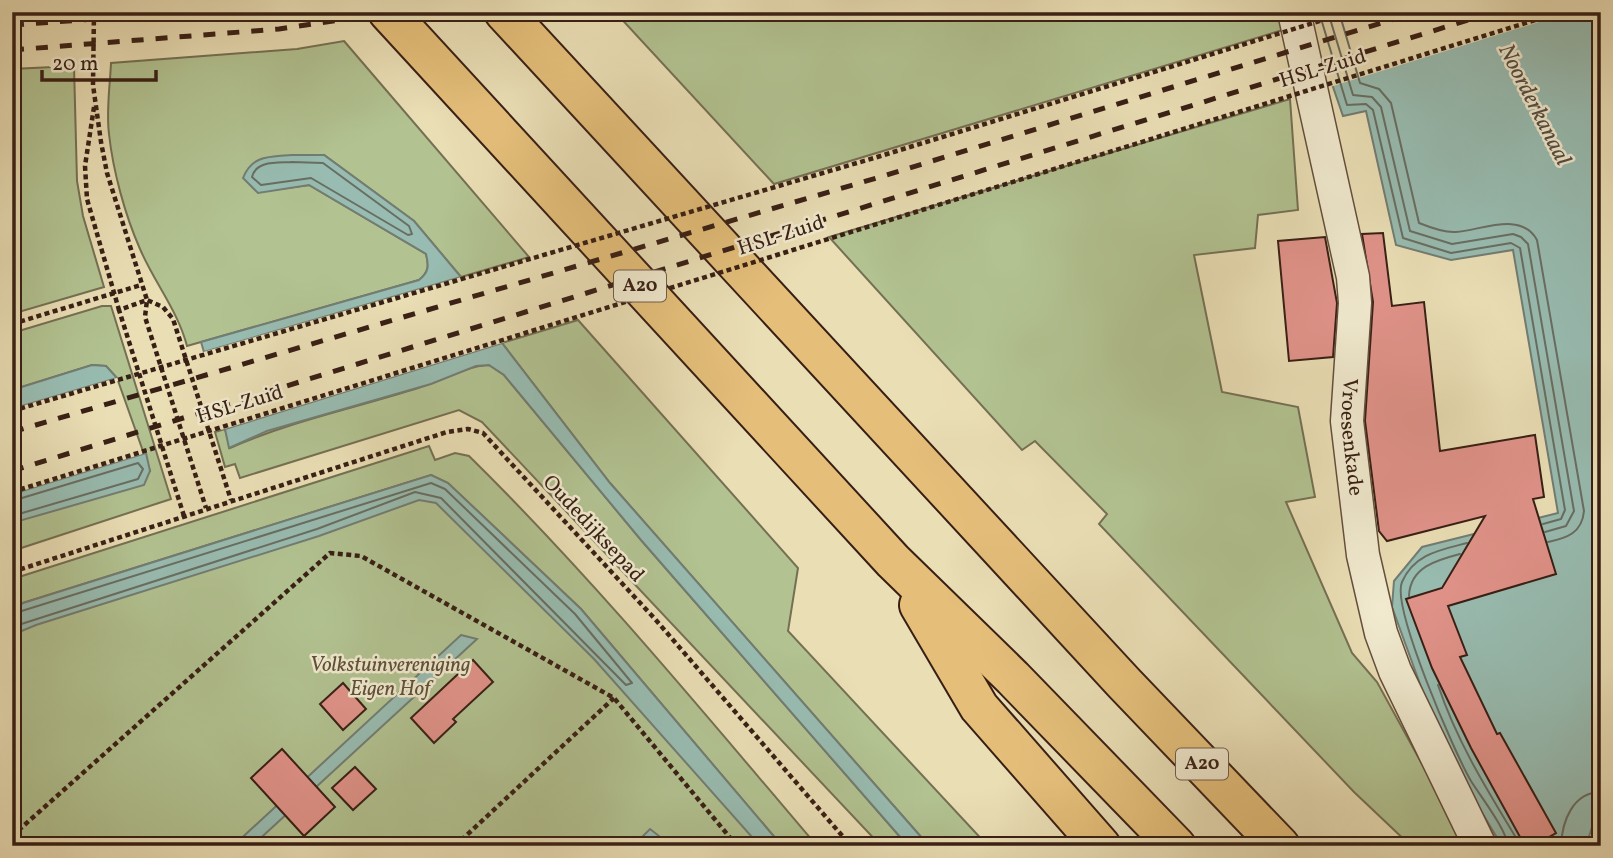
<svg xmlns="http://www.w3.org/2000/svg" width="1613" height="858" font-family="Vollkorn,serif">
  <rect width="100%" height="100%" fill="#eadeb5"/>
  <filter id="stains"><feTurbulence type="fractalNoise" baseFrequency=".00286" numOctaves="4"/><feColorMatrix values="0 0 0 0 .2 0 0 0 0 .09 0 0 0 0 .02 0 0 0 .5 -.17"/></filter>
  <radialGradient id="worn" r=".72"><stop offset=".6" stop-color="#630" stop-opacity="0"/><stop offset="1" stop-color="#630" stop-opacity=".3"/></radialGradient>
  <!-- green -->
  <g fill="#b2c291" stroke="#757053" stroke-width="2">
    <polygon points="615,12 1281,12 1286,29 774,184"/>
    <path d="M 344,41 L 529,257 L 461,277 L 414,221 L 324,155 L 258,192 L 309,185 L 426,254 C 429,265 429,272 419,280 L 187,346 C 178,311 154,282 140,249 C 125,215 113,171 109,134 C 106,111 110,86 111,63 L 297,49 Z"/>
    <polygon points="74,66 77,181 83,216 104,287 12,314 12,69"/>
    <polygon points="1290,99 1298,210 1258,215 1255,248 1194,255 1222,392 1298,407 1315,497 1286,502 1352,653 1377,682 1467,846 1411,846 1354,792 1099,524 1107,514 1035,441 1022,450 829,237"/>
    <polygon points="102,306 111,306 171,499 12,551 12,523 150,471 117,378 106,366 92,365 12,390 12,333"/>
    <polygon points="578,320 798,568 788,631 988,846 929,846 610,483 502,343"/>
    <path d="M 489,365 L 504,375 L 641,540 L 908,846 L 881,846 L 482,422 L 459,410 L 240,478 L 235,464 L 225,467 L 215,432 L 225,429 L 230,448 C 291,421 355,408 418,388 C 442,381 464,366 489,365 Z"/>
    <path d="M 429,446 L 435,460 L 455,453 L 469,456 C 593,578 704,713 817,846 L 782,846 L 581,609 L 448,483 L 431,475 L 23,603 L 12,609 L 12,581 L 22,576 Z"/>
    <polygon points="426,490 459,505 773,846 12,846 12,622"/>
  </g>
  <!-- water -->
  <g fill="#98bcb1" stroke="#727d73" stroke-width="2">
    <polygon points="1312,12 1601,12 1601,818 1595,818 1586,846 1502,846 1463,781 1432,717 1392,607 1394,581 1422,547 1558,513 1513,250 1451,260 1396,245 1366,111 1343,116 1321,52"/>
    <path d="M 292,155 L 324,155 L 414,221 L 461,277 L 204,352 L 201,342 L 419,280 C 429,272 429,266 426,254 L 309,185 L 258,193 L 243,178 C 252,155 269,157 292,155 Z"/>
    <polygon points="502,343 610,483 929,846 908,846 641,540 504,375 489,365 476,366 431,384 267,431 229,448 225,429"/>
    <polygon points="92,365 106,366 117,378 12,409 12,390"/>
    <polygon points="146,453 150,471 144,485 12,523 12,494"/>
    <polygon points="431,475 448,483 581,609 782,846 759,845 594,659 436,503 419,500 319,536 36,625 12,635 12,609 23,603"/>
    <polygon points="461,635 477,639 252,846 233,846"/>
    <polygon points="650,829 659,836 649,846 633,846"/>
  </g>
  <!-- pier -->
  <g fill="#eadeb5">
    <polygon points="1339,12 1571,12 1330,87 1311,21"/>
    <polygon points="465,276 462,280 311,325 205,356 200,353"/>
    <polygon points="501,340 505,342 221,430 223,426"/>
    <polygon points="120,377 118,381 12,412 12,409"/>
    <polygon points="145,450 149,452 12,494 12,491"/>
  </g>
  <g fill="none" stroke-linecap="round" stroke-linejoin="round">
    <!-- shore -->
    <g stroke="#686e63" stroke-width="2">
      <polyline points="1319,12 1347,105 1366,104 1373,110 1403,238 1451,253 1511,243 1520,248 1565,510 1561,519 1543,524"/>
      <polyline points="1328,12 1353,95 1372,97 1381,107 1410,231 1452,244 1513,234 1521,237 1528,244 1574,511 1566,526 1545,532"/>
      <path d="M 1339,12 L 1360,83 L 1379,89 L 1391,103 L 1419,223 C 1429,227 1445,233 1456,232 C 1482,230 1521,211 1537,240 L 1584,511 C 1582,533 1567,538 1548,542"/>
      <path d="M 292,162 L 323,163 L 409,226 L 412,234 L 408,235 L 311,178 L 261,185 L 252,177 C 256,160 278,163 292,162 Z"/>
      <polyline points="12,501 138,463 143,469 138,479 12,516"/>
      <path d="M 1467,543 C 1440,550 1414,554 1402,582 C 1391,607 1455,754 1471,781 C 1481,797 1506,829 1508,846"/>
      <path d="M 1409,596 C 1410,567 1437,560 1460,554"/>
      <polyline points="12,614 431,483 445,489 575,614 632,683 626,685 441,498 415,492 317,529 12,627"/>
      <path d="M 1438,685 C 1456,739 1485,787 1515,836 L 1517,846"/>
      <path d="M 1561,846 C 1562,821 1573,792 1601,792"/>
    </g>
  </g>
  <!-- building -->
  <g fill="#e1938a" stroke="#381f15" stroke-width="2">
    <polygon points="1383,233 1392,306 1424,302 1440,451 1535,435 1544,497 1533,499 1556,574 1448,606 1467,655 1460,657 1497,734 1500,733 1556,833 1533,846 1525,846 1471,748 1432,668 1406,599 1442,588 1485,516 1387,541 1379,531 1365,421 1373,302 1362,234"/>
    <polygon points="1325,237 1337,303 1333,357 1289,361 1278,241"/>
    <polygon points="473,660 493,682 453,719 456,722 434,743 411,718"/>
    <polygon points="343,683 366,709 343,730 320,704"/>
    <polygon points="282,749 335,807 304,836 251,778"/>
    <polygon points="355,767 376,789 353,810 332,788"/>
  </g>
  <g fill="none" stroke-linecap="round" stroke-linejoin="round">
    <defs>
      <g id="minor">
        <path id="s1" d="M 1294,12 L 1353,277 L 1355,303 L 1347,421 L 1363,555 L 1381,633 L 1395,671 L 1480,846"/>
      </g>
      <g id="motorway">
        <polyline points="388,12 893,561 1013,678 1176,846"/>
        <polyline points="504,12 1124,683 1280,846"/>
        <polyline points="919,605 979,707 1101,846"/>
      </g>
    </defs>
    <!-- minor casing -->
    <use href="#minor" stroke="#644f3d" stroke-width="35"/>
    <!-- motorway casing -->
    <use href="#motorway" stroke="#381f15" stroke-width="42"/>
    <!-- path -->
    <g stroke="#381f15" stroke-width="4.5" stroke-dasharray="5 3.5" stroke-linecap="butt">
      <polyline points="94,12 93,85 101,142 107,173 147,300 145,317 206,508"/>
      <polyline points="94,107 85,166 87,199 119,310"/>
      <polyline points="12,324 141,285"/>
      <polyline points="184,516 119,310 147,300 163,307 173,319 231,500"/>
      <polyline points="12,572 447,432 468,429 483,433 655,619 851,846"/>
      <polyline points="12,836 330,553 361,556 614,698 737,846"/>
      <polyline points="455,846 614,698"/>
    </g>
    <!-- minor -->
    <use href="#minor" stroke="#f1eacf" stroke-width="32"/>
    <!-- motorway -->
    <use href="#motorway" stroke="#e5bf7a" stroke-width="38"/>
    <!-- rail -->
    <g stroke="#381f15" stroke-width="5" stroke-dasharray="12 12" stroke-linecap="butt">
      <polyline points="12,25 193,12"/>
      <polyline points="12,50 279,29 393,12"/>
      <polyline points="12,432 880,177 1417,12"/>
      <polyline points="12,471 1494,12"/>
    </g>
    <!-- path-bridge -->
    <g stroke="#381f15" stroke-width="4.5" stroke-dasharray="5 3.5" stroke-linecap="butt">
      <polyline points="12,411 874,158 1349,12"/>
      <polyline points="12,492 1561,12"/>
    </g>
  </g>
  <g text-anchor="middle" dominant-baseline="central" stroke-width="5" stroke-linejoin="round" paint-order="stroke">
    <!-- shield labels -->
    <g fill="#f1eacf" stroke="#705c4d" stroke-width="2">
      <rect x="614" y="270.5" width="52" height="31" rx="5"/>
      <rect x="1176" y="748.5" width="52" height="31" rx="5"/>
    </g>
    <g font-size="19" font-weight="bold" fill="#381f15">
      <text x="640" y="286">A20</text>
      <text x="1202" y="764">A20</text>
    </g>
    <!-- street labels -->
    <g font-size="21" fill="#381f15" stroke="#f1eacf">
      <text transform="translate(1323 69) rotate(-17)">HSL-Zuid</text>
      <text transform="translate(781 236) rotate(-18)">HSL-Zuid</text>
      <text transform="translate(240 405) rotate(-17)">HSL-Zuid</text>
      <text stroke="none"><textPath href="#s1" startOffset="432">Vroesenkade</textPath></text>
      <text transform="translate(593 529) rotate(47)">Oudedijksepad</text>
    </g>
    <!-- park labels -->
    <g font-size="21" font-style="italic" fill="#5d503a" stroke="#f1eacf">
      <text x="390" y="665">Volkstuinvereniging<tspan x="390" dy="24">Eigen Hof</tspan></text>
    </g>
    <!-- water labels -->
    <g font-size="23" font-style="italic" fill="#554e44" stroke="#f1eacf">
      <text transform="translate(1534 105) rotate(63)">Noorderkanaal</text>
    </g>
  </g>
  <!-- margin -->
  <rect width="1613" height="858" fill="none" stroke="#eadeb5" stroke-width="42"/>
  <rect x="14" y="14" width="1585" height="830" fill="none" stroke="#381f15" stroke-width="3.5"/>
  <rect x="21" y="21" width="1571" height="816" fill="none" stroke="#381f15" stroke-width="2"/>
  <!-- scale -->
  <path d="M42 70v10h114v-10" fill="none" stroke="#381f15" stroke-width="3.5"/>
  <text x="52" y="70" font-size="21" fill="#381f15" stroke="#f1eacf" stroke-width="5" paint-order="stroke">20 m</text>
  <rect width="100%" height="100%" filter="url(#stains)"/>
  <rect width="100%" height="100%" fill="url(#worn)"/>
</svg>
